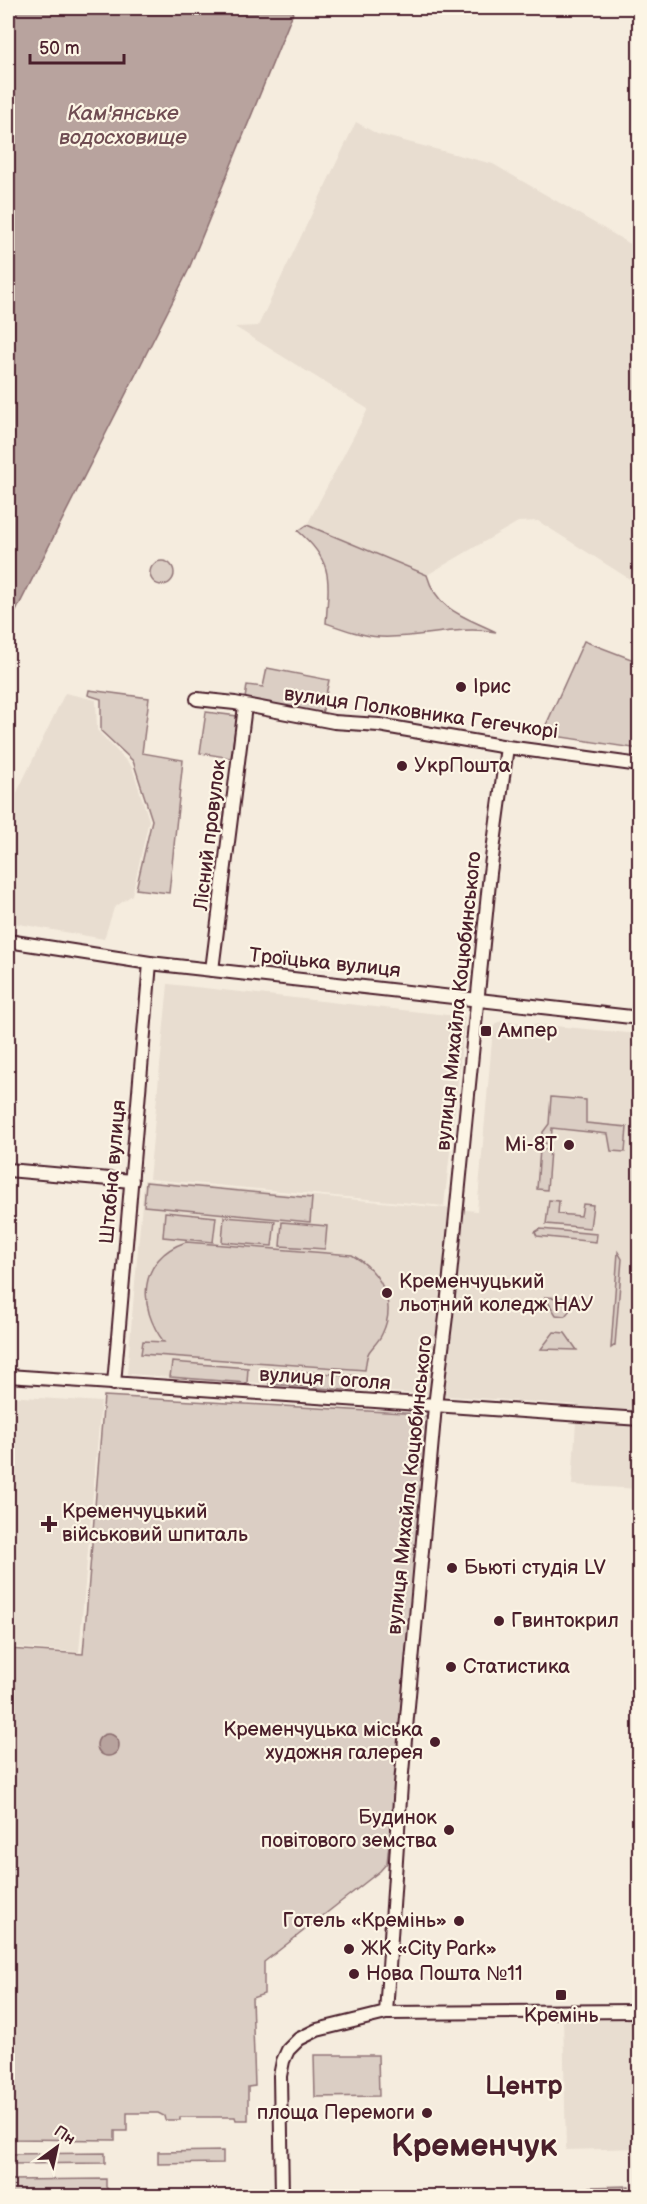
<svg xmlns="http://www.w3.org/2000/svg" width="647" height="2204" font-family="'Balsamiq Sans',sans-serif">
  <rect width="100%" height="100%" fill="#f5ecde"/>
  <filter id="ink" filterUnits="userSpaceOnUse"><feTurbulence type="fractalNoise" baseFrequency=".0167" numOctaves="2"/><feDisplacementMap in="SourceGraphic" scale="12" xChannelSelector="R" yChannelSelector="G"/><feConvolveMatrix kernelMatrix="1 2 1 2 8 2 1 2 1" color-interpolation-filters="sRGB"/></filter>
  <g filter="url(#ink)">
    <!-- built -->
    <g fill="#e8ddd0">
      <polygon points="356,122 377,134 493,164 639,249 639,585 538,521 518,522 427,575 307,525 368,409 235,327 258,326"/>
      <polygon points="65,693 96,700 97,730 132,767 149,820 132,895 114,908 104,939 8,922 8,811"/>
      <polygon points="168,984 465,1017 444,1206 149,1179"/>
      <polygon points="502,1021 639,1034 639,1489 572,1485 577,1405 127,1374 144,1180 477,1211 493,1029 496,1023"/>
      <polygon points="8,1396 101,1402 79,1652 8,1647"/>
      <polygon points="563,2017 639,2017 639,2148 566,2150"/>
    </g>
    <!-- green -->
    <g fill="#dbcec4" stroke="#927678" stroke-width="1.5">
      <path d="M 307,525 L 427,575 C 437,611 466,617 496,632 C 457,625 420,639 380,637 C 362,636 343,629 326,623 C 329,580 334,562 298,531 Z"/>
      <circle cx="162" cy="573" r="12"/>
      <polygon points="584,641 639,662 639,749 542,734"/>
      <polygon points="267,668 329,680 322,714 245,699 247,685 263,687"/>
      <polygon points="89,690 149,698 142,753 183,760 169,893 136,889 152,820 133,761 101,731 101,699 88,695"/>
      <polygon points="206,712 237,716 231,758 200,753"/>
      <polygon points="551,1097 586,1100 586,1123 627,1127 625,1152 611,1151 608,1134 552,1128 551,1144 542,1143 543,1132 549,1124"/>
      <polygon points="540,1149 550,1150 547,1190 537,1189"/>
      <polygon points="146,1182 312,1198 310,1222 144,1206"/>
      <polygon points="549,1200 559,1201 558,1214 581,1216 583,1204 593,1205 590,1228 546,1224"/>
      <polygon points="165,1212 216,1217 213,1242 163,1237"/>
      <polygon points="224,1217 275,1221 272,1246 222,1242"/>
      <polygon points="282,1222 327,1226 325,1249 280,1246"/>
      <polygon points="540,1229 597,1234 596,1242 537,1236 535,1232"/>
      <path d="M 186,1242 L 352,1255 C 380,1271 398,1302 382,1334 C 379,1341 373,1346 369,1352 C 366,1357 366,1365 365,1370 L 141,1354 L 143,1341 L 164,1342 C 137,1307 138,1258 186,1242 Z"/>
      <polygon points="618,1252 622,1259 615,1345 611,1348"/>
      <polygon points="545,1297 579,1299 565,1316 556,1315"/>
      <polygon points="554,1332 565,1333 577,1350 541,1349"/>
      <polygon points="172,1362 248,1368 247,1383 170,1377"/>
      <polygon points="270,1369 357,1376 356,1391 269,1384"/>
      <polygon points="104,1396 421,1414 430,1420 433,1430 387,1863 380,1871 264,1962 264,1994 252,1998 255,2086 248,2087 248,2120 236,2120 235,2117 180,2117 180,2120 165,2120 164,2116 158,2113 127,2113 127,2131 115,2131 115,2140 8,2139 8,1649 83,1654"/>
      <polygon points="314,2055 378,2055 379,2096 315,2097"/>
      <polygon points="223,2151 223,2163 158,2164 158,2152"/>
      <polygon points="105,2153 105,2163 8,2164 8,2154"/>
      <polygon points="106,2179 106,2187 114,2196 8,2196 8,2180"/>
      <polygon points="629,2186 629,2196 590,2196 590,2187"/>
    </g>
    <!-- water -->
    <g fill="#b8a39e" stroke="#8c6e70" stroke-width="1.5">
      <polygon points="8,8 295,8 188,271 8,627"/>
      <circle cx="108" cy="1745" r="11"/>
    </g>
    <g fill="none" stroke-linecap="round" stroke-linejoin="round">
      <defs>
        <g id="minor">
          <polyline points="197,699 235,703 334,722 379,725 507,747 640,765"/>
          <polyline points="8,941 150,963 640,1018"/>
          <polyline points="212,970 245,706"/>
          <polyline points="8,1170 132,1181"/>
          <polyline points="8,1376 640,1419"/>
          <polyline points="114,1384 150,963"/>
          <polyline points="386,2013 401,1784 435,1406 446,1316 490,873 507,747"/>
          <polyline points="282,2196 280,2076 283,2061 288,2050 299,2039 317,2030 386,2013 640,2011"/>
        </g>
      </defs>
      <!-- minor casing -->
      <use href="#minor" stroke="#4a1f2b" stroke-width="16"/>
      <!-- minor -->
      <use href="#minor" stroke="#fcf5e5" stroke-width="12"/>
    </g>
  </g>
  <!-- markers -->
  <g fill="#4a1f2b" stroke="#fcf5e5" stroke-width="2">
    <circle cx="461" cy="687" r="6"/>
    <circle cx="402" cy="766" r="6"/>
    <rect x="480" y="1025" width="12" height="12" rx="3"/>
    <circle cx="569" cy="1145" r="6"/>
    <circle cx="387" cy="1293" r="6"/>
    <path d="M46 1515h6v6h6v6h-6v6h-6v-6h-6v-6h6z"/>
    <circle cx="452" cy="1568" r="6"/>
    <circle cx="499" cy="1621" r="6"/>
    <circle cx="451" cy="1667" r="6"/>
    <circle cx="435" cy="1742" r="6"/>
    <circle cx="449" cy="1830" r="6"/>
    <circle cx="459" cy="1921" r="6"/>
    <circle cx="349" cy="1949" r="6"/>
    <circle cx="354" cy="1974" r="6"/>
    <rect x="555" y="1989" width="12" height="12" rx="3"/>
    <circle cx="427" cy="2113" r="6"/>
  </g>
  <g text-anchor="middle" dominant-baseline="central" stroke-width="4.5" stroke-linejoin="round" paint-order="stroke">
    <!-- poi labels -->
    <g font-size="20" fill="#4a1f2b" stroke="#fcf5e5" text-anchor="start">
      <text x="473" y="687">Ірис</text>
      <text x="414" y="766">УкрПошта</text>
      <text x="498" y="1031">Ампер</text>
      <text x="557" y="1145" text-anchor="end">Мі-8Т</text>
      <text x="399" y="1282">Кременчуцький<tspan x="399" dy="23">льотний коледж НАУ</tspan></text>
      <text x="62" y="1512">Кременчуцький<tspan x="62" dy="23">військовий шпиталь</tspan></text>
      <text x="464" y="1568">Бьюті студія LV</text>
      <text x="511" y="1621">Гвинтокрил</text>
      <text x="463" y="1667">Статистика</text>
      <text x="423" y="1730" text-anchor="end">Кременчуцька міська<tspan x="423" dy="23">художня галерея</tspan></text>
      <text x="437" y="1818" text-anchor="end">Будинок<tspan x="437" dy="23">повітового земства</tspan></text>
      <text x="447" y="1921" text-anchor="end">Готель «Кремінь»</text>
      <text x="361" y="1949">ЖК «City Park»</text>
      <text x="366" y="1974">Нова Пошта №11</text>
      <text x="561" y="2016" text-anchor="middle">Кремінь</text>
      <text x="415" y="2113" text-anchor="end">площа Перемоги</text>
    </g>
    <!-- street labels -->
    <g font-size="20" fill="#4a1f2b" stroke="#fcf5e5">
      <text transform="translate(421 713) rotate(8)">вулиця Полковника Гегечкорі</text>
      <text transform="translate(210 835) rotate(-83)">Лісний провулок</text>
      <text transform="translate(325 963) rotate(6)">Троїцька вулиця</text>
      <text transform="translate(459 1001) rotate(-84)">вулиця Михайла Коцюбинського</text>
      <text transform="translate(113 1172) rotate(-85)">Штабна вулиця</text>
      <text transform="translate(325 1379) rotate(4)">вулиця Гоголя</text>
      <text transform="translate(410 1485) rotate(-84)">вулиця Михайла Коцюбинського</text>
    </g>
    <!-- water labels -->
    <g font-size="21" font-style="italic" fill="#704d53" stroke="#fcf5e5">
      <text x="123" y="113">Кам'янське<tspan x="123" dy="24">водосховище</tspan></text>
    </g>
    <!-- district labels -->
    <g font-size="26" font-weight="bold" fill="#4a1f2b" stroke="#fcf5e5">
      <text x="524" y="2086">Центр</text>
    </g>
    <!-- town labels -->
    <g font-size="32" font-weight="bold" fill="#4a1f2b" stroke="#fcf5e5">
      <text x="474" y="2146">Кременчук</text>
    </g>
  </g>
  <!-- margin -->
  <rect width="647" height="2204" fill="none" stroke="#fcf5e5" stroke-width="30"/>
  <rect x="15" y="15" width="617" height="2174" fill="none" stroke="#4a1f2b" stroke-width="2" filter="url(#ink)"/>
  <!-- north arrow -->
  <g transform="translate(57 2147) rotate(33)" stroke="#fcf5e5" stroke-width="4.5" paint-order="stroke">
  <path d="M0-4.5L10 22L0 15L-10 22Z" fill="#4a1f2b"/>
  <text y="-9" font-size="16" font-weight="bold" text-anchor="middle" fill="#4a1f2b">Пн</text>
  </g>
  <!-- scale -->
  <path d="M30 54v9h94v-9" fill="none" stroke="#4a1f2b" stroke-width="3"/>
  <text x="39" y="54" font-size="18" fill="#4a1f2b" stroke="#fcf5e5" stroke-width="4.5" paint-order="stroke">50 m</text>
</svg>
